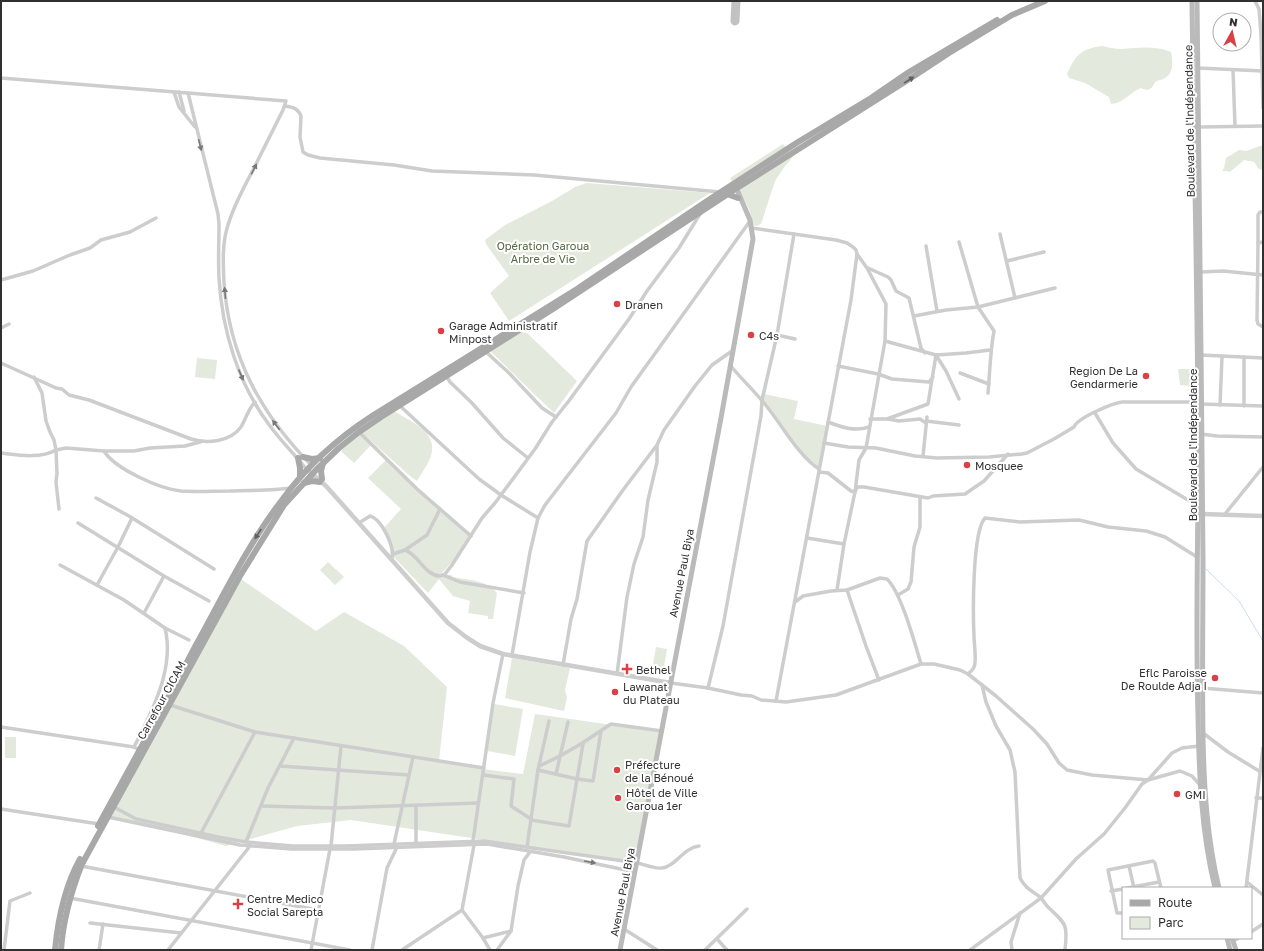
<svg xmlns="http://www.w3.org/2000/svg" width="1264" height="951" font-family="'Golos Text',sans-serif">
  <rect width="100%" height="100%" fill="#fff"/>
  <!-- green -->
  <g fill="#e3e9dd">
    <path d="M 1102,46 C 1108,47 1115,49 1121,49 C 1137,48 1155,45 1171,52 C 1173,61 1174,73 1165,78 C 1162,80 1158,80 1155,82 C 1152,89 1149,92 1141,88 C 1130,92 1124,103 1111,104 L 1109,97 L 1085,83 L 1069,78 L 1067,74 C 1076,55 1080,49 1102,46 Z"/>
    <path d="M 783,144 L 793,157 L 785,166 L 775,181 L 761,224 L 757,226 L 753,225 C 751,205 739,194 730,178 Z"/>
    <polygon points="1263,145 1263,170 1259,169 1254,162 1244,160 1230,172 1226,171 1222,171 1224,168 1226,158 1239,150 1246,151"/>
    <polygon points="587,183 710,193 509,321 490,293 509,276 486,244 485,240 505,225 552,201 575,187"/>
    <polygon points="518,332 527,333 577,381 554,413 488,349"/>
    <polygon points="197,358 217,360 215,379 195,377"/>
    <polygon points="1178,369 1191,369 1191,386 1180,385"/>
    <polygon points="764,394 798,401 794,419 827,426 819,469 806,458 762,400"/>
    <path d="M 392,410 C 409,421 439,431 431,456 C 428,464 422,473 417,481 L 410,476 L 362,433 Z"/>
    <polygon points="360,433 371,445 354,463 342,452 340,448"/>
    <path d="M 387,459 L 469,535 L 453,561 L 441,574 L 451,575 L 453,577 C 468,580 487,580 497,593 L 493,619 L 488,619 L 488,616 L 468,613 L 470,601 L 453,596 L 439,579 L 428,593 L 390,553 L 391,550 L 384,528 L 401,509 L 368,478 Z"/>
    <polygon points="328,562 344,577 335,585 320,570"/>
    <polygon points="238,577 316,631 344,612 404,646 447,687 439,761 482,769 523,774 535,714 662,732 638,863 351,820 297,826 226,846 165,829 110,819"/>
    <polygon points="656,647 667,649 663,673 652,671"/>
    <polygon points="512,658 570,668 565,690 567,698 564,711 505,698"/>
    <polygon points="494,704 523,709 515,756 487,751"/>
    <rect x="5" y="737" width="11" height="21"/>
  </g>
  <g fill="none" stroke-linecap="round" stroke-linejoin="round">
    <!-- stream -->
    <polyline stroke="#cddeea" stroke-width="1" points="1206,569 1239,601 1263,641"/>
    <!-- taxiway -->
    <polyline stroke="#c2c2c2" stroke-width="9" points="735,21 736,1"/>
    <!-- minor -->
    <g stroke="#cdcdcd" stroke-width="3.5">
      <polyline points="1255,1 1259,9 1261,34"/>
      <polyline points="1263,34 1261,34 1263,108"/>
      <polyline points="1198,68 1263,71"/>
      <polyline points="1233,70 1235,126"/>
      <path d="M 1,78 L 286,101 L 283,110 C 273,130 263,150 253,170 C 244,187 234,205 228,225 C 222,243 223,263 224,282 C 229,356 260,413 312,466"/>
      <polyline points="174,92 179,107 195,127"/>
      <polyline points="179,92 184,111"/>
      <path d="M 188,93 L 218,214 L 219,224 C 219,242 218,260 219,278 C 222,330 238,384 270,426 C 281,441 295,455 307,470"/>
      <path d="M 285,106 C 292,107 298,108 301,116 L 300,137 L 303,152 L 308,155 L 320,158 L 394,165 L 432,171 L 534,175 L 720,192"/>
      <polyline points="1199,127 1263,126"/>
      <polyline points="752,228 836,240 847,243 853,247 856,250 857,254 867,268 886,304 885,341 866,448 859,460 855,492 844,544 807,538"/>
      <polyline points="1000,234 1015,298"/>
      <path d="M 959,242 L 978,307 L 994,331 C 990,352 990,372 988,393"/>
      <polyline points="1263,242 1258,243 1257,320 1258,324 1263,327"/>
      <polyline points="1258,243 1258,215 1260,212 1263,212"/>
      <polyline points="926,246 937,311"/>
      <polyline points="1007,261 1044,252"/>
      <polyline points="868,268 888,277 891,280 896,291 909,298 921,348 925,353"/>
      <polyline points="1201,272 1223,271 1263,275"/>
      <polyline points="1,280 33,271 70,255 90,248 101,240 130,232 156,218"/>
      <polyline points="914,316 946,310 978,307 1055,288"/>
      <polyline points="1,328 9,324"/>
      <polyline points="777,335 795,339"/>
      <polyline points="885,341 936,355 966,353 990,350"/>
      <polyline points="485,351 509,373 542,408 556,417"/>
      <polyline points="936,355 946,371 959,399"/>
      <polyline points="1201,355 1263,358"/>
      <path d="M 1,363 L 56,388 L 62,389 L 69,395 L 89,400 L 191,439 C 207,444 230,442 241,427 C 246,419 248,409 255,402"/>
      <path d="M 730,365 C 743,381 759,395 771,412 C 784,429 801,458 819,469"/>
      <polyline points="838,366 878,374 892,379 929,382 933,377"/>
      <polyline points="960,373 989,384"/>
      <polyline points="446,376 450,382 471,402 503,438 528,458"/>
      <polyline points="1201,404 1263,406"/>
      <polyline points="399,405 479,479 501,495 538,518"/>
      <polyline points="1220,405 1222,357"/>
      <polyline points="1244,406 1244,357"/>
      <polyline points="1095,413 1113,443 1136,469 1198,506"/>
      <polyline points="870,419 887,419 928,404 936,355"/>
      <polyline points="888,419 899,421 920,419 926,423"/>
      <polyline points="926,421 959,425"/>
      <path d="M 828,422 C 841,427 855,432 869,427"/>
      <polyline points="359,432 417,489 471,536"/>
      <polyline points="1201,434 1217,436 1263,437"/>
      <path d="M 824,443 L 848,447 L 876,448 L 915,456 L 937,458 L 989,457 L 1022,454 L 1027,453 L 1054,439 L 1074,427 C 1077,418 1113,403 1122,402 L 1197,402"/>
      <path d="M 104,451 C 115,469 160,489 181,491 C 197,492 214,491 230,491 C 251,490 271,491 291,488"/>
      <path d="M 1,453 C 18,455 40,459 56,450 L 54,440 L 50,432 L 46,421 L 42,393 L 34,377"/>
      <polyline points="923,456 927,417"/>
      <polyline points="819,472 828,473 851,491 855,492 857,487 864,487 928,498 933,496 965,494 984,481 1008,454"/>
      <polyline points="96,498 129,516 214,569"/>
      <polyline points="59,509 56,482 57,473 56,450 66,448 104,451 134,451 150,448 185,446 200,442"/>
      <polyline points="1225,514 1263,467"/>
      <polyline points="78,523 164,576 209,601"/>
      <path d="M 359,523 L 370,516 C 382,519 395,548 392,558"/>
      <polyline points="405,550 427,535 440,509"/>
      <path d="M 393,554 L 405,550 C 419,555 424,575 440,576 L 445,574 L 452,565 L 482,518 L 495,503 L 535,449 L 552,422 L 568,402 L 629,319 L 647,291 L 679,248 L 700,214"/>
      <polyline points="60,565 124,600 165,628 189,640"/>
      <polyline points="443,575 460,582 524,593"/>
      <polyline points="97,585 118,547 132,518"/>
      <polyline points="837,590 844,544"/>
      <polyline points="847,590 866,646 879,680"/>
      <polyline points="898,595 908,589 911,582 914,547 920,527 920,497"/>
      <path d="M 795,602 L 803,596 L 831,591 L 847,590 L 880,578 L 887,579 C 901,592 915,644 921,664"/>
      <polyline points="144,613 164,576"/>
      <polyline points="512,655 530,552 538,518 545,505 616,413 631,387 750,221"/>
      <polyline points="563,665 571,619 577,599 587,541 623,490 657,445 664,430 695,386 712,365 732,351"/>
      <polyline points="617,674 627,597 634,564 643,537 648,500 657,462 657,446"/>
      <path d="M 968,674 C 970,672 973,670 974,667 C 977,661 974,644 974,636 C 973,615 972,532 985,518 L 1020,522 L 1079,520 L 1108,527 L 1146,531 L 1165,537 L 1197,557"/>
      <polyline points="670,684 671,683 708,688 741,695 752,696 761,700 786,702 836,695 921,664 934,664 960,670 968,674 996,696 1033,729 1047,744 1059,763 1067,770 1092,775 1148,780 1180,771 1192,776 1200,785"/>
      <path d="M 982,685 L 986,702 L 996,726 L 1010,750 L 1015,772 L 1020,878 C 1025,888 1032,891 1040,897 C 1043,900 1045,904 1048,907 C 1066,924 1068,924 1065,950"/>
      <polyline points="708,688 723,626 761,416 762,400 777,335 794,234"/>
      <polyline points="1202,688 1263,693"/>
      <polyline points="776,701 851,300 857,254"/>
      <polyline points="170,705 255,732 484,768"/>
      <polyline points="1,727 134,747 140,750"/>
      <polyline points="1203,733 1228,752 1259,771"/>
      <path d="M 134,747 C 152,712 175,668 165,628"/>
      <polyline points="280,766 409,775"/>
      <path d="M 539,766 C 567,754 586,741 611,724 L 662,731"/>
      <polyline points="538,770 577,779 593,781 601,731"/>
      <polyline points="556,774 568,722"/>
      <polyline points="483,775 514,779 511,806 531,819"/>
      <polyline points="1256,798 1263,798"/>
      <polyline points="261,806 335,808 478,803"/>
      <path d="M 114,807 L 136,819 L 218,837 L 246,842 L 293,846 L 346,846 L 484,841 L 638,863 C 645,865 655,869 662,868 C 675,867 683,848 699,846"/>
      <polyline points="1,809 99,824"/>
      <polyline points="108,817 240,845 291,849 354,849 487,844 564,857 635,872"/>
      <polyline points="531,820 569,826 583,744"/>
      <polyline points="201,833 255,732"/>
      <polyline points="473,841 493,703 503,654"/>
      <polyline points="246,842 268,788 294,738"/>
      <polyline points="416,843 416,806"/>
      <polyline points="394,844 413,757"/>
      <polyline points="331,846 341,746"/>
      <polyline points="527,847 538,770 549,721"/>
      <polyline points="81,866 318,910"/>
      <polyline points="1129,866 1134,888"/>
      <polyline points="1247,882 1263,895"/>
      <polyline points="1127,888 1159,882"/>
      <polyline points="1246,888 1263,748"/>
      <polyline points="1111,891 1123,889"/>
      <polyline points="70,898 350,950"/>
      <polyline points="462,910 483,938 511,931"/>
      <polyline points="1123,913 1117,913 1108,870 1153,861 1155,863 1161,888"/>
      <polyline points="90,923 181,933"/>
      <polyline points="624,929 657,950"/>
      <polyline points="1251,932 1263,924"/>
      <polyline points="483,938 490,950"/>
      <polyline points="717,939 727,950"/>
      <polyline points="1233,941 1239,938"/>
      <polyline points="4,950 10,901 30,893"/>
      <polyline points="99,950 103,924"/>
      <polyline points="168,950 250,846"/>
      <polyline points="311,950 330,849"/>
      <polyline points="372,950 387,868 397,847"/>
      <polyline points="402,950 462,910 474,845"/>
      <polyline points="497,950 511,931 518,886 524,860 530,852"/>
      <polyline points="705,950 747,909"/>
      <polyline points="970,950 1041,898 1076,859 1104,834 1125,808 1142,784 1148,780 1172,753 1182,748 1199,746"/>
      <polyline points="1012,950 1011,942 1020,913"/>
    </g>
    <!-- tertiary -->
    <g stroke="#cdcdcd" stroke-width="4.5">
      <polyline points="310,472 326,486 448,623 466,637 480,646 503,654 671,683"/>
      <polyline points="1202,514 1263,516"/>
    </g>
    <!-- secondary -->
    <g stroke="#bababa" stroke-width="5">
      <path d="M 1192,1 C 1194,169 1199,337 1198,505 C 1197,575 1196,645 1198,715 C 1199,773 1201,831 1215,888"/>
      <path d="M 1197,1 C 1200,187 1201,373 1203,559 C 1203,618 1202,678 1203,737 C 1204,788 1207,839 1219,888"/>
      <polyline points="1227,938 1230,950"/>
      <polyline points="1232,938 1236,950"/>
      <polyline points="620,950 721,418 753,239 750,220 735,185"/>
    </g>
    <!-- primary -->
    <g stroke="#a8a8a8" stroke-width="6">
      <polyline points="727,194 738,198"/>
      <polyline points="303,457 312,459 320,458"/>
      <polyline points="298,458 300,468 300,477"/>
      <polyline points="322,479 321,471 323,463"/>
      <polyline points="304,483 312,481 320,482"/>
      <path d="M 98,826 C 131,766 164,706 196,645 C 223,596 248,544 282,500 C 306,467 338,438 372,416 L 577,289 L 707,201 L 798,142 L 871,98 L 909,72 L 997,20"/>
      <path d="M 55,950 C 58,919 65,886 80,859"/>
      <path d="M 61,950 C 63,920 71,892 82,864 L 240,576 L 284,505 L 316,470 L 339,448 L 359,432 L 381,417 L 553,309 L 737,188 L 911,78 L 949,53 L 1012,15 L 1045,1"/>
    </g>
  </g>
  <!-- one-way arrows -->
  <defs><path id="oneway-solid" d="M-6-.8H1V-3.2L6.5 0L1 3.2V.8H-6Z"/></defs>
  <g fill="#606060">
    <use href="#oneway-solid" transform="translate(909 80) rotate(-32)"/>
    <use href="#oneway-solid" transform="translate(258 534) rotate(123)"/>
  </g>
  <g fill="#777">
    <use href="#oneway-solid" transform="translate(200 145) rotate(76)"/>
    <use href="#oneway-solid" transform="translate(254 169) rotate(-63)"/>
    <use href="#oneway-solid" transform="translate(225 293) rotate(-95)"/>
    <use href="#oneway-solid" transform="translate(241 375) rotate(67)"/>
    <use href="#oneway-solid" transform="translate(276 425) rotate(-127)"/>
    <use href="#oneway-solid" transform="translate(590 862) rotate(10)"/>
  </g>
  <!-- markers -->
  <g fill="#d94147" stroke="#fff" stroke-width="1.5">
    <circle cx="617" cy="304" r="4"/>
    <circle cx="441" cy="331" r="4"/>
    <circle cx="751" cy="335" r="4"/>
    <circle cx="1146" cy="376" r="4"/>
    <circle cx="967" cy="465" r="4"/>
    <path d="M625 663h4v4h4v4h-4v4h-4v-4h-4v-4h4z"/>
    <circle cx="1215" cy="678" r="4"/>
    <circle cx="615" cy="692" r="4"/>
    <circle cx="617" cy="770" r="4"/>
    <circle cx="1177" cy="794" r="4"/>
    <circle cx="618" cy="798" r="4"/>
    <path d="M236 898h4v4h4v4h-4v4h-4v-4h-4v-4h4z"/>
  </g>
  <g text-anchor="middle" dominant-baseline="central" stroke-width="4" stroke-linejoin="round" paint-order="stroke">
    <!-- street labels -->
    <g font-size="11" fill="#303030" stroke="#fff">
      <text transform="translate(1189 121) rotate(-91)">Boulevard de l'Indépendance</text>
      <text transform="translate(1192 445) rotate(-90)">Boulevard de l'Indépendance</text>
      <text transform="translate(681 573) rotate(-79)">Avenue Paul Biya</text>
      <text transform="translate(161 700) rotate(-61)">Carrefour CICAM</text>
      <text transform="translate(622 892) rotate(-79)">Avenue Paul Biya</text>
    </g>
    <!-- park labels -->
    <g font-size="11" fill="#526940" stroke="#fff">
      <text x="543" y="245">Opération Garoua<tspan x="543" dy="13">Arbre de Vie</tspan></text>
    </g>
    <!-- poi labels -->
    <g font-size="11" fill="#303030" stroke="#fff" text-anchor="start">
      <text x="625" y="304">Dranen</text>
      <text x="449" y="325">Garage Administratif<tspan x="449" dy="13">Minpost</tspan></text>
      <text x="759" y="335">C4s</text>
      <text x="1138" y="370" text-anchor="end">Region De La<tspan x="1138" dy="13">Gendarmerie</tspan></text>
      <text x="975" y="465">Mosquee</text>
      <text x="636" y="669">Bethel</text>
      <text x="1207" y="672" text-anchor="end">Eflc Paroisse<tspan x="1207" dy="13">De Roulde Adja I</tspan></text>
      <text x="623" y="686">Lawanat<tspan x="623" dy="13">du Plateau</tspan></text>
      <text x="625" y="764">Préfecture<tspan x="625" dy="13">de la Bénoué</tspan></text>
      <text x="626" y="792">Hôtel de Ville<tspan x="626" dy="13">Garoua 1er</tspan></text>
      <text x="1185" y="794">GMI</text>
      <text x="247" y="898">Centre Medico<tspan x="247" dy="13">Social Sarepta</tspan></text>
    </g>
  </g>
  <!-- border -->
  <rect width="1264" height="951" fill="none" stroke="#303030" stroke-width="4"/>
  <!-- legend -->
  <rect x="1122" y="887" width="130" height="52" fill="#ffffff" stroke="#acacac"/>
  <rect x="1130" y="900" width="20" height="6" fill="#a8a8a8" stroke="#acacac"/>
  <text x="1158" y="907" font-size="12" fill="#303030">Route</text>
  <rect x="1130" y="917" width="20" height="12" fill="#e3e9dd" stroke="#acacac"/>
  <text x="1158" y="927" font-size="12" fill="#303030">Parc</text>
  <!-- north arrow -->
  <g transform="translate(1232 32) rotate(8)"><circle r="19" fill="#ffffff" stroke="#acacac"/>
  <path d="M0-3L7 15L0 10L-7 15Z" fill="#d94147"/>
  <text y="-6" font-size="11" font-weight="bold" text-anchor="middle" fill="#303030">N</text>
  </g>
</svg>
